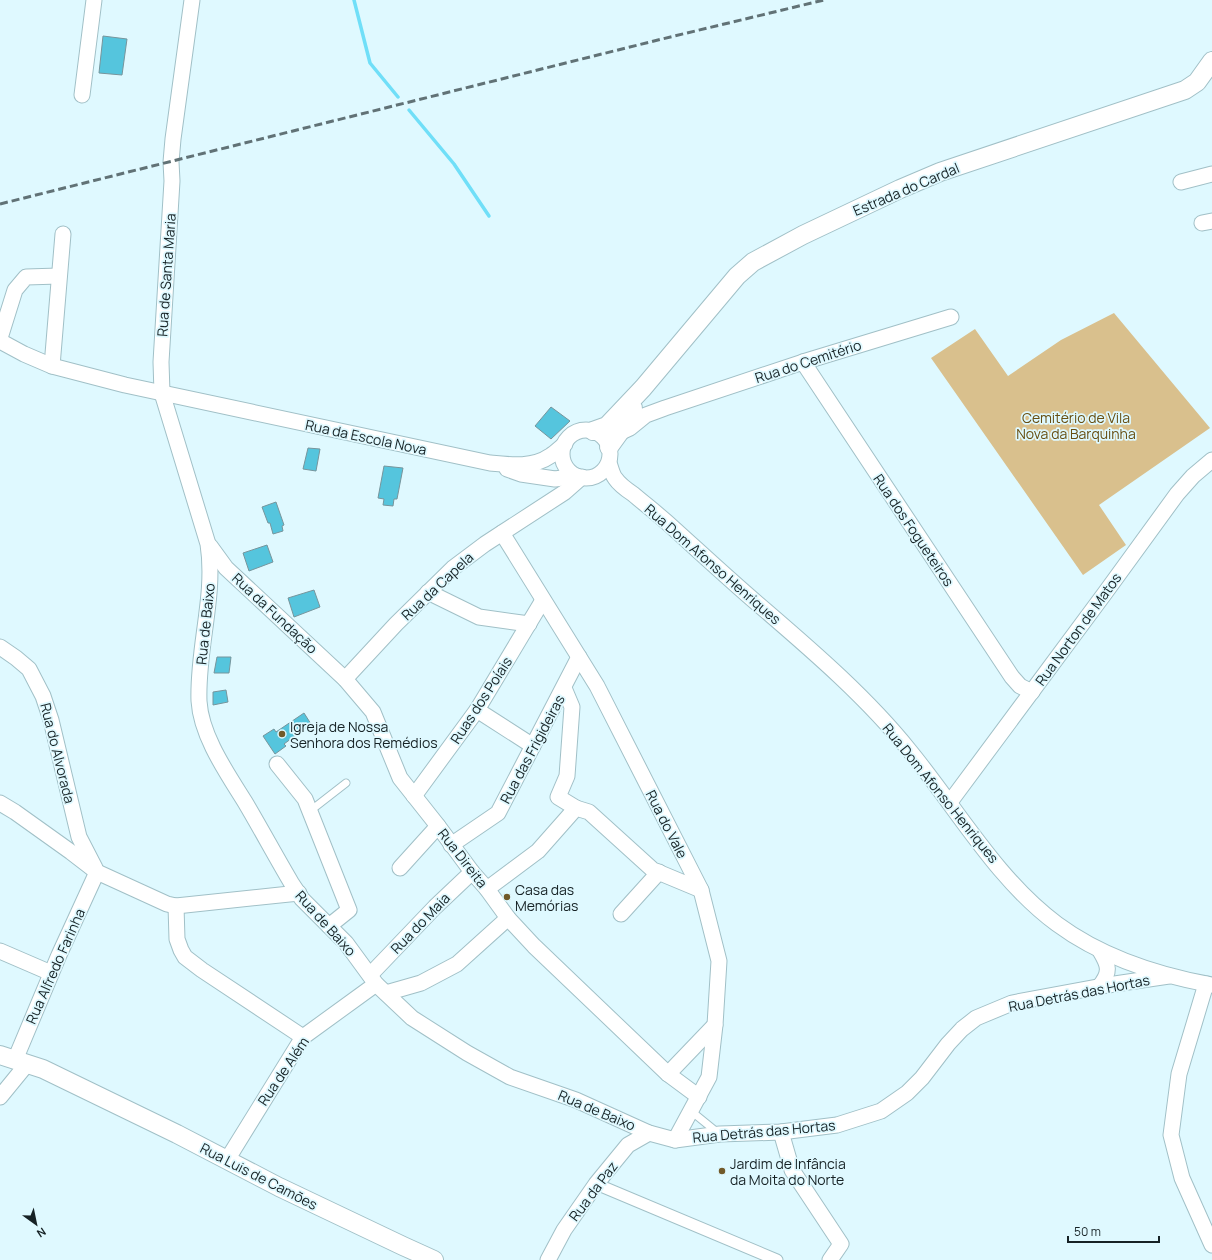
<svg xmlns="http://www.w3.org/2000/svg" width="1212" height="1260" font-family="Manrope,sans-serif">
  <rect width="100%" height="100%" fill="#dff9ff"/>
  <!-- green -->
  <polygon fill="#d9c08d" points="1114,313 1210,428 1099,505 1126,545 1083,575 931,358 975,329 1008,376 1061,340"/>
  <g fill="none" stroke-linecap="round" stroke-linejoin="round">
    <!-- stream -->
    <g stroke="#70dff8" stroke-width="3.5">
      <polyline points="354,0 370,63 398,97"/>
      <polyline points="409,110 454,164 489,216"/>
    </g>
  </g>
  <!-- building -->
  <g fill="#55c5dd" stroke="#77959c">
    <polygon points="103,36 127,39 122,75 99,73"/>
    <polygon points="551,407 570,421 551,439 535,426"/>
    <polygon points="308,448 320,449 316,471 303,469"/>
    <polygon points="384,466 403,468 397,499 394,499 393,506 383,505 384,499 378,498"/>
    <polygon points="276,502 284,525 282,526 283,531 273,534 270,523 268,523 262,507"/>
    <polygon points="267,545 273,562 249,571 243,553"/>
    <polygon points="314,590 320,607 294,617 288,598"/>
    <polygon points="217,657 231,657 229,673 214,673"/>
    <polygon points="226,690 228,702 213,705 213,692"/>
    <polygon points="304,713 311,724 284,744 286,746 275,754 263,736 274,729 276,732"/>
  </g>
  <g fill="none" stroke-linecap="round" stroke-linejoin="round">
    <defs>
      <g id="service">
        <polyline points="310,811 346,783"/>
        <polyline points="691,1111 718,1133"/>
      </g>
      <polyline id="pedestrian" points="596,1184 777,1260"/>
      <g id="minor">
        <path d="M 192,0 L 173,139 L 171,162 L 172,181 L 161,362 L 162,393 L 208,544 C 216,596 197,648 199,701 C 201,736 227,773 245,802 C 261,829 276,857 292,884 L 302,899 L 346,943 L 376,984 L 412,1018 L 467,1053 L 510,1077 L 576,1100 L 649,1133 L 675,1140 L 720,1134 L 781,1132 L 837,1125 L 881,1111 L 907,1093 L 922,1078 L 948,1044 L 962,1029 L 976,1018 L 1012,1003 L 1108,985 L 1169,976"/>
        <polyline points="82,95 94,0"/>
        <polyline points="1181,182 1212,174"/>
        <polyline points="1202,223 1212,221"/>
        <polyline points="0,338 15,290 26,277 59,276"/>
        <path d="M 0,341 L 24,354 L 52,366 L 125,385 L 490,463 C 510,465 533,468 550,456 C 555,453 560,448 565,444"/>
        <polyline points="803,362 1012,677 1020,686 1032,692"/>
        <polyline points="52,366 63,234"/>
        <circle cx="586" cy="454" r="24"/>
        <polyline points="617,434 630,428 646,415 665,408 803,362 951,317"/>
        <path d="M 609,463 C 611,468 612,474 615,478 C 619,484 627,490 633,494 C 646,505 659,515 671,526 C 702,554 733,583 765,610 C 815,653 868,699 909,750 C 956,807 997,880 1057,924 C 1103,958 1157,975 1212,985"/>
        <polyline points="507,469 521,474 555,479 577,476"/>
        <polyline points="502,533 597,686 701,890 719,961 715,1025 709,1077 675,1140"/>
        <polyline points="210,546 226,568 345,679 373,712 400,778 438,826 472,872 487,889 508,918 534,946 668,1074 699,1097"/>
        <polyline points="428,592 479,617 529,624"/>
        <polyline points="0,647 16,658 29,669 43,696 51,720 79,837 95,868"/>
        <polyline points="345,679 396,624 453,568 485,544 565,492 582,477"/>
        <polyline points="564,688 572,707 567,776 558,797 576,808"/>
        <polyline points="477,710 533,746"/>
        <polyline points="277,764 305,799 349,910 329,926"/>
        <polyline points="414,796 477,710 543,600"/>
        <polyline points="950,802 1105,593 1177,494 1193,476 1212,460"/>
        <polyline points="0,803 15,812 71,852 97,872 167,904 176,906 299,893"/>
        <polyline points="451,845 498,813 579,657"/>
        <polyline points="400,868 438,826"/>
        <polyline points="487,889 538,851 576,808 589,812 653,870 701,890"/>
        <polyline points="176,906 177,939 181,950 185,957 202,970 303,1037"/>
        <polyline points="621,914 659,872"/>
        <polyline points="0,951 51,973"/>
        <polyline points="370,975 435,907 472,872"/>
        <polyline points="1206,984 1179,1074 1171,1135 1182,1178 1212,1245"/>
        <path d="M 1099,987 C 1111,972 1109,966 1100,951"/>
        <polyline points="386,993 421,983 457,964 508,918"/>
        <polyline points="15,1060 59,955 97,872"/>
        <polyline points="668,1074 715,1025"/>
        <polyline points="0,1097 27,1064"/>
        <polyline points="781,1132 792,1170 841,1244 830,1260"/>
        <polyline points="227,1160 303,1037 376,984"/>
        <polyline points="548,1260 564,1230 596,1184 628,1145 649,1133"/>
      </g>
      <g id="tertiary">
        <polyline points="593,431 607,426 643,388 737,276 753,262 803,235 900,189 940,172 1185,90 1197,82 1212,61"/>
        <polyline points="609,447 622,429 633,408"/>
        <polyline points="0,1055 43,1069 177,1134 279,1187 403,1246 434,1260"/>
      </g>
    </defs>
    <!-- service casing -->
    <use href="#service" stroke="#a1c0c7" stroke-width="9"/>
    <!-- pedestrian casing -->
    <use href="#pedestrian" stroke="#a1c0c7" stroke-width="13"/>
    <!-- minor casing -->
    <use href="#minor" stroke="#a1c0c7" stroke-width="17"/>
    <!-- tertiary casing -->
    <use href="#tertiary" stroke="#a1c0c7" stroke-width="20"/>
    <!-- service -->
    <use href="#service" stroke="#fff" stroke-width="7"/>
    <!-- pedestrian -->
    <use href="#pedestrian" stroke="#fff" stroke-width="11"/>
    <!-- minor -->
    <use href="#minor" stroke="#fff" stroke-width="15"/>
    <!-- tertiary -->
    <use href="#tertiary" stroke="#fff" stroke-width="18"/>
    <!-- rail -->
    <polyline stroke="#617276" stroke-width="3" stroke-dasharray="8 4" stroke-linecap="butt" points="0,204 662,39 824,0"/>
  </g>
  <!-- markers -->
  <g fill="#715a2a" stroke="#dff9ff" stroke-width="1.5">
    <circle cx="282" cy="734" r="4"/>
    <circle cx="507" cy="897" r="4"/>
    <circle cx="722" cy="1171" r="4"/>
  </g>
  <g text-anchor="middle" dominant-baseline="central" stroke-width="3.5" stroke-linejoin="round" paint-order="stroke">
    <!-- street labels -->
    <g font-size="14" fill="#162225" stroke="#dff9ff">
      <text transform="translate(906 189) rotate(-23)">Estrada do Cardal</text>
      <text transform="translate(166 275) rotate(-86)">Rua de Santa Maria</text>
      <text transform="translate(808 361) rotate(-18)">Rua do Cemitério</text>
      <text transform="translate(366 437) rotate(12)">Rua da Escola Nova</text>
      <text transform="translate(914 530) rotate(56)">Rua dos Fogueteiros</text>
      <text transform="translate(713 564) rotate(41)">Rua Dom Afonso Henriques</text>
      <text transform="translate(437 586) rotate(-43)">Rua da Capela</text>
      <text transform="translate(275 613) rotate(43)">Rua da Fundação</text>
      <text transform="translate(205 624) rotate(-84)">Rua de Baixo</text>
      <text transform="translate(1078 629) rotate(-54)">Rua Norton de Matos</text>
      <text transform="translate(481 700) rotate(-57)">Ruas dos Poíais</text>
      <text transform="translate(532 749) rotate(-62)">Rua das Frigideiras</text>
      <text transform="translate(58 753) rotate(76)">Rua do Alvorada</text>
      <text transform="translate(941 793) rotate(51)">Rua Dom Afonso Henriques</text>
      <text transform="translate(667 824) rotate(63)">Rua do Vale</text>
      <text transform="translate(463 858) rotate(52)">Rua Direita</text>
      <text transform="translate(326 923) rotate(48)">Rua de Baixo</text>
      <text transform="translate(420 923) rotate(-46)">Rua do Maia</text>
      <text transform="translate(55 966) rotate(-66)">Rua Alfredo Farinha</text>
      <text transform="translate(1079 993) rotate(-11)">Rua Detrás das Hortas</text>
      <text transform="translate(283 1071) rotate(-56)">Rua de Além</text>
      <text transform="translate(597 1110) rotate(23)">Rua de Baixo</text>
      <text transform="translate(764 1131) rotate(-5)">Rua Detrás das Hortas</text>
      <text transform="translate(259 1176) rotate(27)">Rua Luis de Camões</text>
      <text transform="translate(593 1191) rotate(-53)">Rua da Paz</text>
    </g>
    <!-- park labels -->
    <g font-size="14" fill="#674e11" stroke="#dff9ff">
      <text x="1076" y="417">Cemitério de Vila<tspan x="1076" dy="16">Nova da Barquinha</tspan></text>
    </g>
    <!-- poi labels -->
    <g font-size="14" fill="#162225" stroke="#dff9ff" text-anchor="start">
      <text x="290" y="726">Igreja de Nossa<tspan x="290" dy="16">Senhora dos Remédios</tspan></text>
      <text x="515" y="889">Casa das<tspan x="515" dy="16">Memórias</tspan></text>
      <text x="730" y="1163">Jardim de Infância<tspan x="730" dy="16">da Moita do Norte</tspan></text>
    </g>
  </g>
  <!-- north arrow -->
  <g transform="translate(36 1224) rotate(147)" stroke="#dff9ff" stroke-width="3" paint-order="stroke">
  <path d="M0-3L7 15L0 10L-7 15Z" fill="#162225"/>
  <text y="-6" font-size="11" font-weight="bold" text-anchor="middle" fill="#162225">N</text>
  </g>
  <!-- scale -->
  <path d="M1068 1236v6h91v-6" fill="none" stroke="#162225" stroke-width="2"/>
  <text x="1074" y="1236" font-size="12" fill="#162225" stroke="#dff9ff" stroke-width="3" paint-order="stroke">50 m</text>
</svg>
